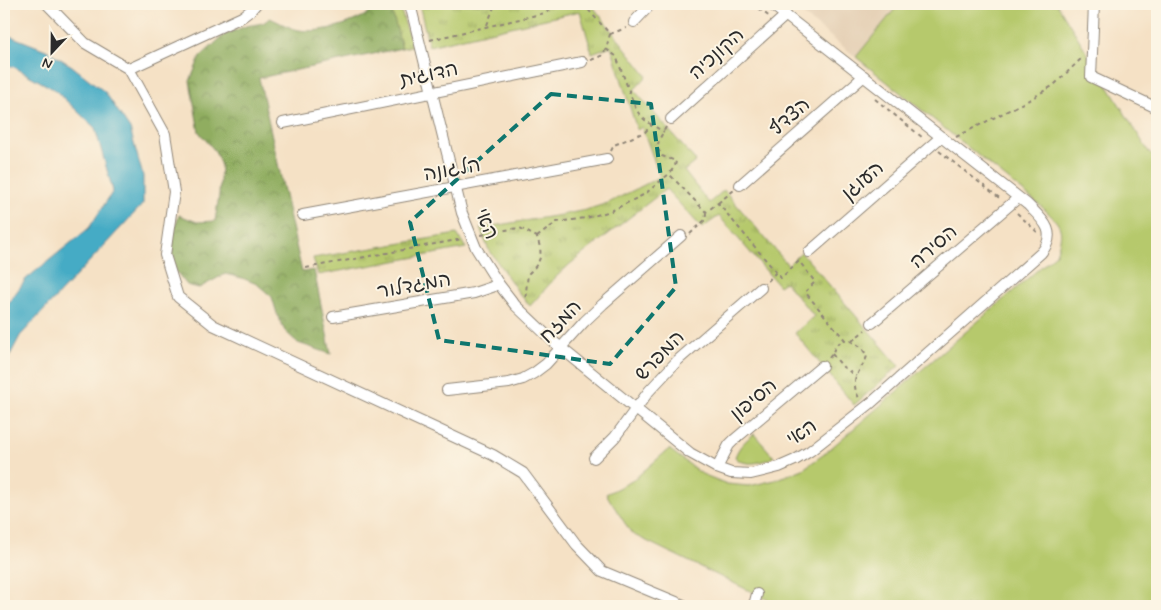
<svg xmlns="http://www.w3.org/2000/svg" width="1161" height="610" font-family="Mynerve,'Playpen Sans Hebrew',sans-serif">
  <defs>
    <pattern id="forest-crowns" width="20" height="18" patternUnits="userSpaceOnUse" patternTransform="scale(1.25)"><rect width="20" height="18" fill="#90ad60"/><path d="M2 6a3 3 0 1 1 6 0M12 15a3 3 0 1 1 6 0" fill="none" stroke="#768d4f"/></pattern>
    <pattern id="park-tufts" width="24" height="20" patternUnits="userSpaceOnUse" patternTransform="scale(1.25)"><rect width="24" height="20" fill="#b6c96c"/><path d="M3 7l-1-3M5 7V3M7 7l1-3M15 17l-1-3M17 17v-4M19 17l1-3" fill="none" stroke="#94a359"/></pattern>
  </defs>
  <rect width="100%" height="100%" fill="#fcf5e5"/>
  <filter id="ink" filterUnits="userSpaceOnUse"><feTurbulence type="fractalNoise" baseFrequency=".02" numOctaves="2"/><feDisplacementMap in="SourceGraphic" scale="10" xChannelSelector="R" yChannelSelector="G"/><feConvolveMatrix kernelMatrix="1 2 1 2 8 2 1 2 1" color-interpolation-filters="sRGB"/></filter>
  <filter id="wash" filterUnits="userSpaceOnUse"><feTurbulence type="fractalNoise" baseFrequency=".0096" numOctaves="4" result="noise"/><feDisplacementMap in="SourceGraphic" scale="20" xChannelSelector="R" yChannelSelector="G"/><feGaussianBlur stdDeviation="1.12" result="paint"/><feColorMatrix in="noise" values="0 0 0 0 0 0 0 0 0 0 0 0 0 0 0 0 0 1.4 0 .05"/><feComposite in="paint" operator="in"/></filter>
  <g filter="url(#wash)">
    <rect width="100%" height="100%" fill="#f5e1c5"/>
    <!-- built -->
    <polygon fill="#e5d0b5" points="799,4 899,4 856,57 795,8"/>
    <!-- grass -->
    <g fill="#b6c96c" stroke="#707a4c">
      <path d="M 899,4 L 1057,4 L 1150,154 L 1157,158 L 1157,606 L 781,606 L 632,534 L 606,494 L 632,481 L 669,449 L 702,474 L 727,484 L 749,486 L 775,480 L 803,469 L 823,455 L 1056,254 C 1065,226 1061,226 1042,207 L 856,57 Z"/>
      <path d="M 754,434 L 774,457 C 762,462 746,468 735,457 C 739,446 745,441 754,434 Z"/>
    </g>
    <!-- forest -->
    <path fill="url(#forest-crowns)" stroke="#5e6c46" d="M 379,4 L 390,4 L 402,48 L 259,78 L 302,272 L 314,270 L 331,354 L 298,343 L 285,331 L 278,317 L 272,297 L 257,284 L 242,278 L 225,274 L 199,288 L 187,285 L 175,270 L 172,254 L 174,232 L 179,215 L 197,222 L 215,221 L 219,195 L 221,166 L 215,151 L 199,132 L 190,81 L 200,57 L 224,35 L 246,26 L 263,23 L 270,18 C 279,22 289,28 299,30 C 321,34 364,22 379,4 Z"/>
    <!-- park -->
    <g fill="url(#park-tufts)" stroke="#707a4c">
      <polygon points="390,4 399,4 412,46 402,48"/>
      <polygon points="419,4 591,4 647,76 634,90 696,161 684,171 709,203 724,190 788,265 801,252 899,366 854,405 795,333 814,316 785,282 779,286 719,216 702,228 666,189 570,264 555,278 530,306 518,292 488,248 480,228 561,215 586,210 608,203 660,177 642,127 637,130 611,46 592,53 580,11 429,46"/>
      <polygon points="457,234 466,248 318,275 313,258"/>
    </g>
    <!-- water -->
    <polygon fill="#45abc5" stroke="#386b78" points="4,35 13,37 46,50 72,66 105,92 130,129 143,176 143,204 20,336 4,367 4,309 26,279 89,228 113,191 95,128 55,90 14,67 4,64"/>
  </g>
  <g filter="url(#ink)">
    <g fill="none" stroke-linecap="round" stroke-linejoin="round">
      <defs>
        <g id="minor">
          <polyline points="47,4 85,43 129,69 242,17 250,11 256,4"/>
          <path d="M 410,4 L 462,213 L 476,248 L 498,283 L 515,305 L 555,343 L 690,453 L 717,468 L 731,473 L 751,474 L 779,467 L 795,460 L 810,451 L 871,403 L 1041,253 C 1059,232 1042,219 1027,204 L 771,4"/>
          <polyline points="1094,4 1091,77 1157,108"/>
          <polyline points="634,22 651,4"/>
          <polyline points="129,69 165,134 174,192 165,255 178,297 213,325 493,455 523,473 576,544 602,571 686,606"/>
          <polyline points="671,119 786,15"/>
          <polyline points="283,123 582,62"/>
          <polyline points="740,185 864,76"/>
          <polyline points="303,215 607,159"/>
          <polyline points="809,252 941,137"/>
          <polyline points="333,317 474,293 492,287 498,283"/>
          <polyline points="872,323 1018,198"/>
          <polyline points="447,390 509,383 523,379 534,373 546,364 584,322 603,304 681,236"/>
          <polyline points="594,458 615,437 649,391 678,360 761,288"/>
          <polyline points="717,468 729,445 735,439 822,366"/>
          <polyline points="751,606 754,605 757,594"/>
        </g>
      </defs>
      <!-- minor casing -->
      <use href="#minor" stroke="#908678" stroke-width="12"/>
      <!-- path -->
      <g stroke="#908678" stroke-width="2" stroke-dasharray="4 4" stroke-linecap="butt">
        <path d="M 583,4 L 610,34 L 606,49 L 616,56 L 635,107 C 642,121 651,124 664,132"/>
        <polyline points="752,4 770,17"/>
        <polyline points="487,25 495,4"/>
        <polyline points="610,34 626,28"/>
        <polyline points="430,40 545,13 562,4"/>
        <polyline points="591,60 601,56 606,49"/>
        <polyline points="875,99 923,138"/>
        <polyline points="666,127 660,138 657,147 662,156 676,161 675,166 669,174"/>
        <polyline points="956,137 1029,100 1054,85 1082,58"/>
        <polyline points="611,151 614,145 645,132 652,125"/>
        <polyline points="939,151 1002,200"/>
        <polyline points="718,203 734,190"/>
        <polyline points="1017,213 1037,232"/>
        <polyline points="690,234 705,220 706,213"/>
        <path d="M 481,235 L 511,229 L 520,228 L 537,237 C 543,255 542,261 528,274 L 525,301"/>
        <path d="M 537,237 L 557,222 L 586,218 L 611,211 L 645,194 L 669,174 L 706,212 L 718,203 L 781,278 L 799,261 L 815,282 L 805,292 L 845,340 C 856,342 862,347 867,356 C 865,363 860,368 857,375 C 853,382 855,393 860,399"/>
        <polyline points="306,268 462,239"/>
        <polyline points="768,281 776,272"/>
        <polyline points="852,341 865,330"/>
        <polyline points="832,354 843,367 856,376"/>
        <polyline points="829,358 832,354 836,345 845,340"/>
      </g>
      <!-- minor -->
      <use href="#minor" stroke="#fff" stroke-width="10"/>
    </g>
  </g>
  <!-- marked area -->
  <path fill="none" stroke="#0f766e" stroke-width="4" stroke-dasharray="10 6" stroke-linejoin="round" d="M 551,94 L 651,104 L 676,287 L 610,364 L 439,340 L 410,222 Z"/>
  <g text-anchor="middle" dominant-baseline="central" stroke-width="4" stroke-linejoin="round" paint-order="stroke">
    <!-- street labels -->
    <g font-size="20" fill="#2b2b2b" stroke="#fcf5e5">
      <text transform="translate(717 54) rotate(-42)">הקונכיה</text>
      <text transform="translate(429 75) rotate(-12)">הדוגית</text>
      <text transform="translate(790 117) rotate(-41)">הצדף</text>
      <text transform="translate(452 170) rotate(-10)">הלגונה</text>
      <text transform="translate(863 181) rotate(-41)">העוגן</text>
      <text transform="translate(486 224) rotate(67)">האי</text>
      <text transform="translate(934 247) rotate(-41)">הסירה</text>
      <text transform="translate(414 286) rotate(-10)">המגדלור</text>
      <text transform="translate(561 322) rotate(-47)">המזח</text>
      <text transform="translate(660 356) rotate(-46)">המפרש</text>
      <text transform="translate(754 400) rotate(-40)">הסיפון</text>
      <text transform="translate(802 433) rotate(-34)">האי</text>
    </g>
  </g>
  <!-- margin -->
  <rect width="1161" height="610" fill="none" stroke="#fcf5e5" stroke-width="20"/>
  <!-- north arrow -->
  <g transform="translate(52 52) rotate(202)" stroke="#fcf5e5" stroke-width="4" paint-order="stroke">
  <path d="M0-4L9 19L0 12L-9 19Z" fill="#2b2b2b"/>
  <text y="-8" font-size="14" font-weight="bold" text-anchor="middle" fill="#2b2b2b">N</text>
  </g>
</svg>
